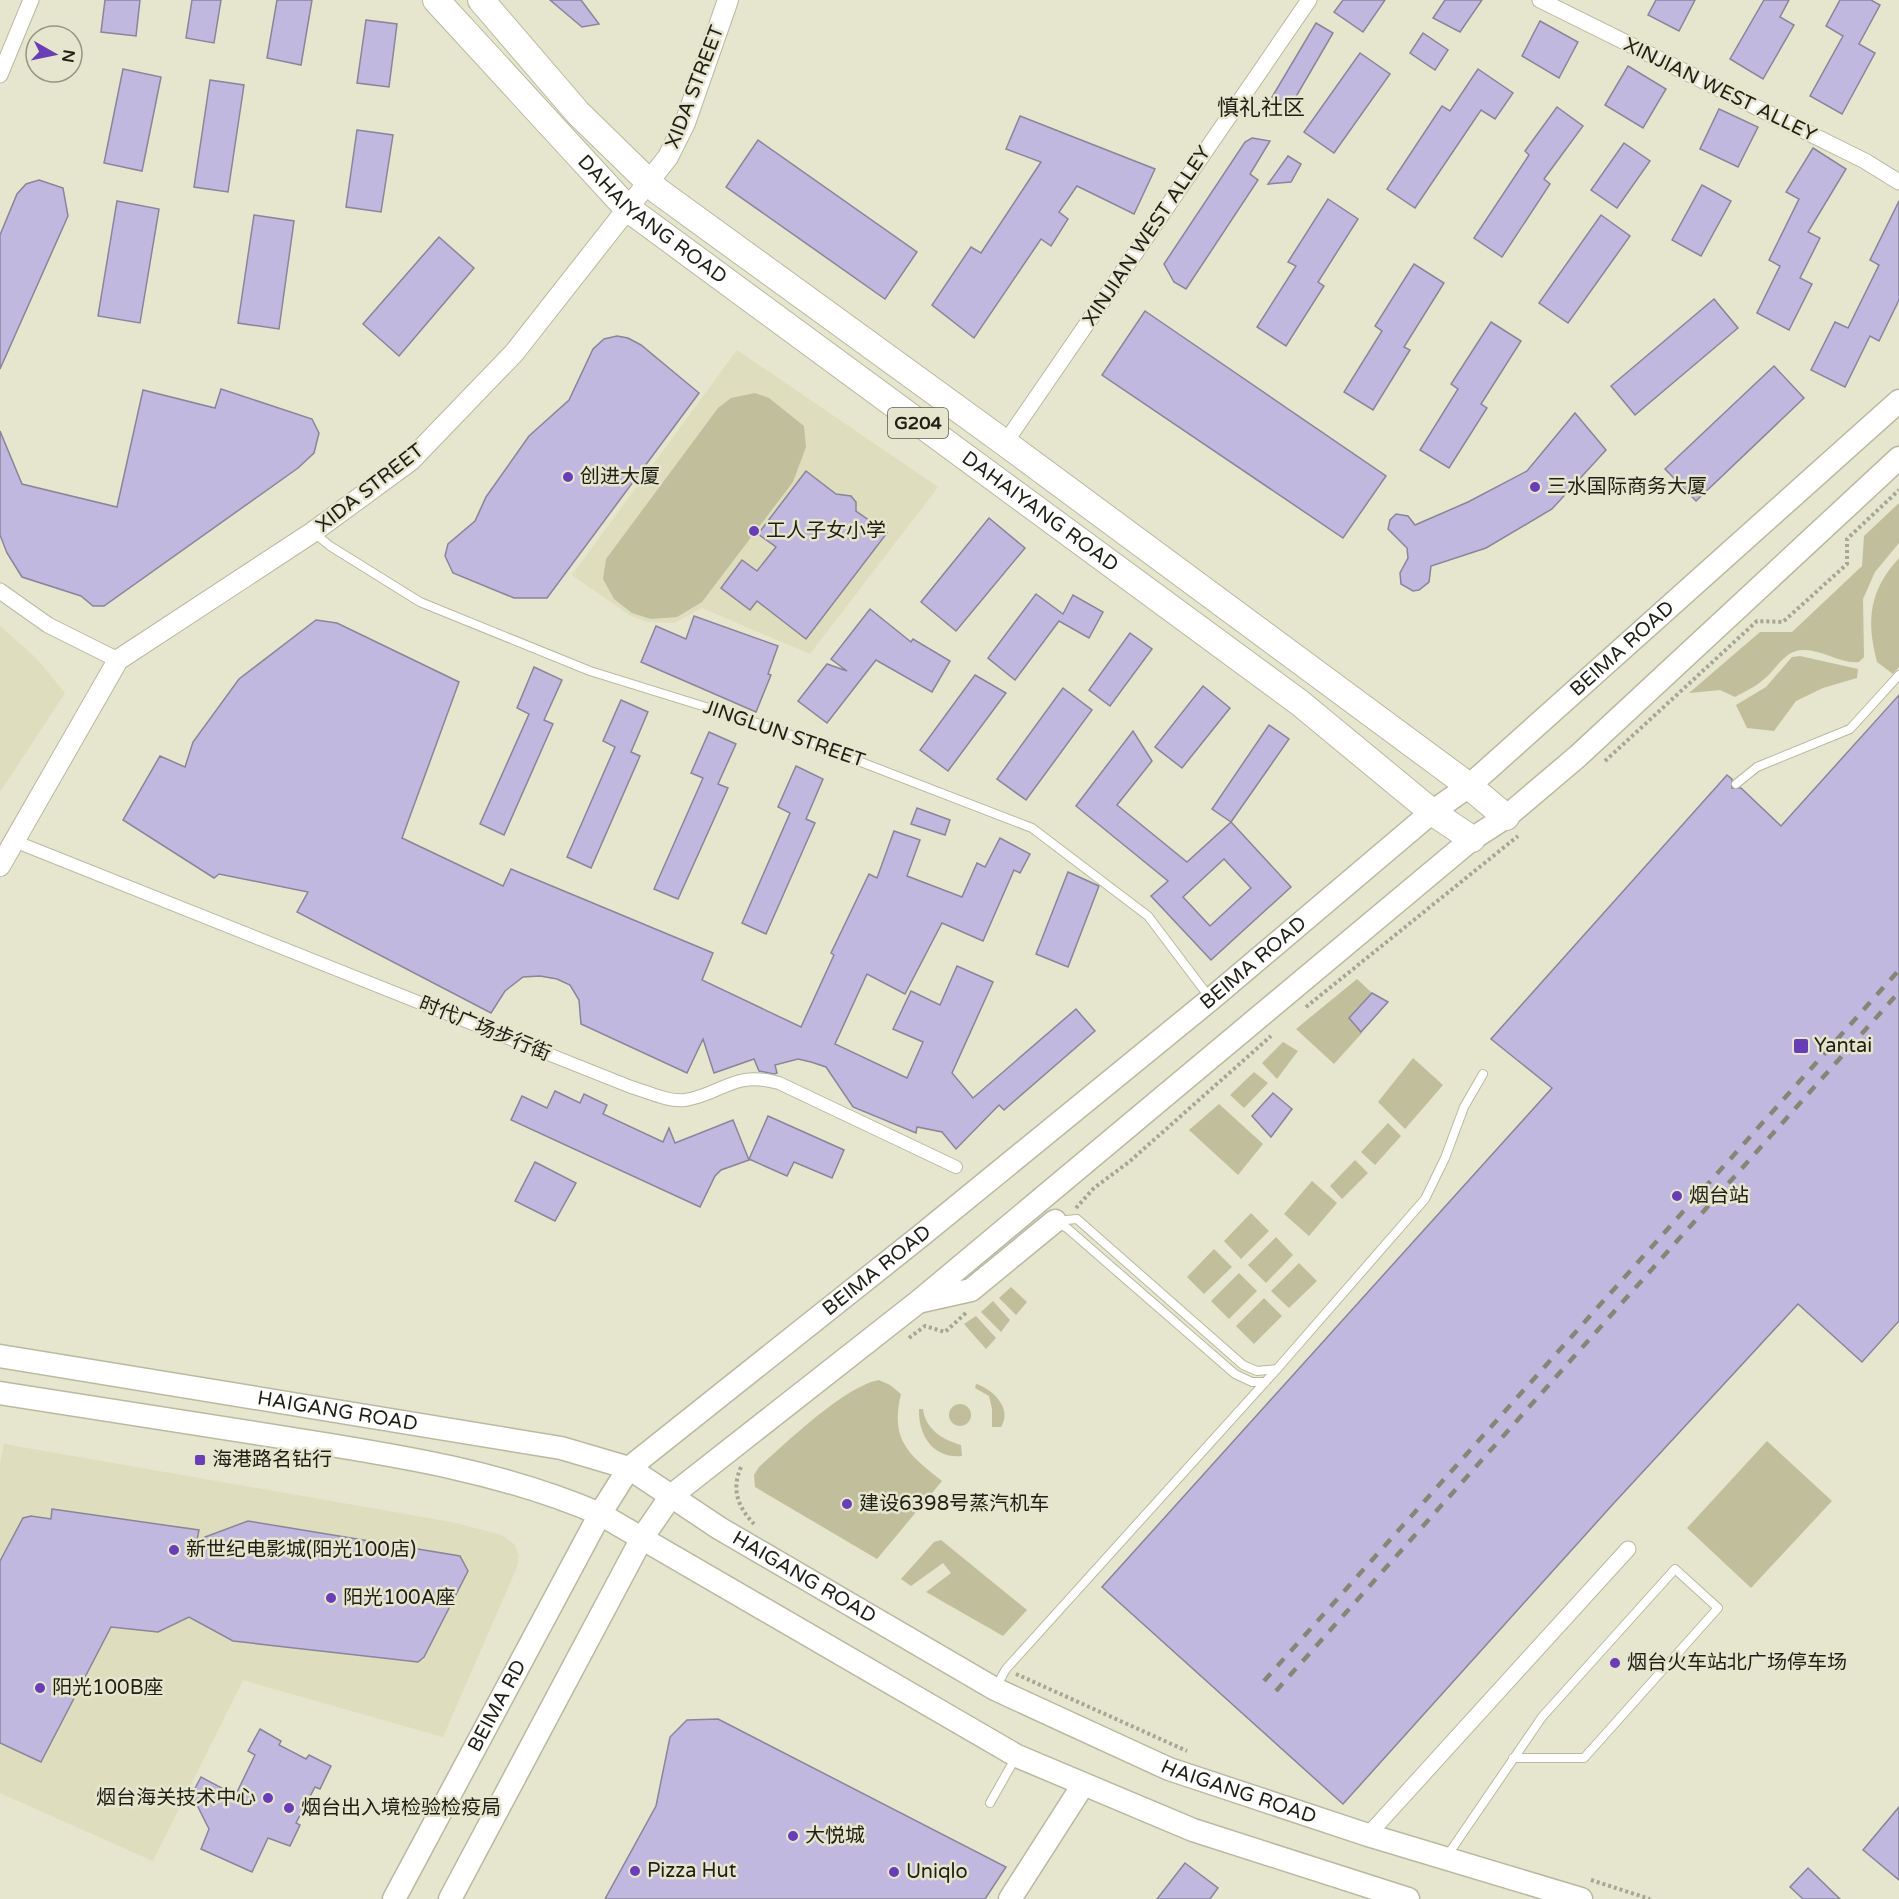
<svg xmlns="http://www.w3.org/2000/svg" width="1899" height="1899" font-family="'Varela Round','Noto Sans SC',sans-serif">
  <rect width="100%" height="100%" fill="#e6e5cd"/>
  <!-- built -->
  <g fill="#deddbd">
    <polygon points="737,350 938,487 810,654 702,608 674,623 648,622 631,616 572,575"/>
    <polygon points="0,626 37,659 65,693 0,792"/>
    <polygon points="4,1444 451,1522 502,1535 515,1545 519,1556 517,1567 443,1737 243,1680 153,1861 0,1793 0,1464"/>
  </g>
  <!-- green -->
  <g fill="#c1bf9b">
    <polygon points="755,393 769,398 804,426 806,447 793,482 702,602 677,617 651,619 632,613 614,599 603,579 606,559 718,408 731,398"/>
    <path d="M 1899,503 L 1899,543 L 1875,572 L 1863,599 L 1864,657 L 1859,662 C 1840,664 1823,650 1804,650 C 1785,649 1776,670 1763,680 C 1755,687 1744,692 1735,697 L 1720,690 L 1689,693 L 1760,632 L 1792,632 L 1862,566 L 1864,536 Z"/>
    <path d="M 1899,558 L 1899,667 L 1893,674 L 1877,662 C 1866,620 1869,591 1899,558 Z"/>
    <polygon points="1800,656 1858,669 1857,678 1823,688 1796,701 1774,731 1747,728 1736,705 1766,687 1792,657"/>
    <polygon points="1357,979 1372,993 1349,1018 1362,1033 1334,1064 1296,1029"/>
    <polygon points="1283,1042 1298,1051 1277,1079 1262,1063"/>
    <polygon points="1413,1058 1443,1085 1405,1129 1378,1102"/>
    <polygon points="1254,1072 1268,1083 1244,1108 1230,1095"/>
    <polygon points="1219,1104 1263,1144 1238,1175 1189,1130"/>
    <polygon points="1388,1123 1401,1136 1375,1165 1361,1152"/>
    <polygon points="1355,1160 1368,1173 1342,1199 1330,1186"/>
    <polygon points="1312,1181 1337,1203 1309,1236 1284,1214"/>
    <polygon points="1251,1213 1269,1231 1241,1259 1224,1241"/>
    <polygon points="1276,1237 1293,1255 1266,1283 1248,1265"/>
    <polygon points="1214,1249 1232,1267 1204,1294 1187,1277"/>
    <polygon points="1299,1263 1317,1281 1289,1308 1271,1291"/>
    <polygon points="1239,1273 1257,1291 1229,1319 1211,1301"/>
    <polygon points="1011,1287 1027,1302 1016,1315 999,1298"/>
    <polygon points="1264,1298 1282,1316 1254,1344 1236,1326"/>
    <polygon points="993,1301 1010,1320 1001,1332 981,1312"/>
    <polygon points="976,1316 996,1338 986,1349 964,1324"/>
    <path d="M 879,1380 L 890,1385 L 901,1394 C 890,1440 908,1454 942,1481 L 877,1559 L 755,1487 L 754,1475 L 759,1467 C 786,1443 845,1386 879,1380 Z"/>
    <path d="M 976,1384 C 993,1389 1013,1409 1001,1427 L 992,1427 L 992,1409 L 989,1396 L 975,1388 Z"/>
    <circle cx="960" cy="1415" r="11"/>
    <path d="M 919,1409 L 923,1409 C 925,1429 943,1440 961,1445 L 962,1456 C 933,1459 918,1435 919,1409 Z"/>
    <polygon points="1767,1441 1832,1501 1751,1588 1687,1528"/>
    <polygon points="941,1540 1027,1610 1003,1636 926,1592 951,1573 943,1563 911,1586 901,1579 934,1542"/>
  </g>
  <!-- building -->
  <g fill="#c0b8de" stroke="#89859a" stroke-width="1.5" fill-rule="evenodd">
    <polygon points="105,0 140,0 136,36 101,32"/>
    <polygon points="192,0 221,0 214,43 186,38"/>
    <polygon points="277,0 312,0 301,65 267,58"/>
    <polygon points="550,0 581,0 599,24 582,27"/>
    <polygon points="1343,0 1385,0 1363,32 1334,12"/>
    <polygon points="1445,0 1482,0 1460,32 1433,18"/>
    <polygon points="1656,0 1695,0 1679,31 1648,15"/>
    <polygon points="1764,0 1789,0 1780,17 1794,25 1763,79 1730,59"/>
    <polygon points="1840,0 1871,0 1880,5 1859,44 1875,53 1842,114 1810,96 1843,36 1826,26"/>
    <polygon points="366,20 397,24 389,87 357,83"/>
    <polygon points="1540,21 1578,42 1559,78 1522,56"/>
    <polygon points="1316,23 1333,33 1290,107 1272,97"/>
    <polygon points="1423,33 1448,50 1435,70 1410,53"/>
    <polygon points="1360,53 1390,74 1334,153 1304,132"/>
    <polygon points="1628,66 1666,89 1643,128 1605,105"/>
    <polygon points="123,69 161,77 142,171 104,163"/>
    <polygon points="1478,69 1513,93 1495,119 1481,110 1415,208 1387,189 1442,106 1450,111"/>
    <polygon points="210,80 244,85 228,192 194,187"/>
    <polygon points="1557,107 1583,126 1544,179 1550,184 1502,257 1474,238 1529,155 1525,151"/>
    <polygon points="1719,109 1758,127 1738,167 1700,149"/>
    <polygon points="1020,116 1155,169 1134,214 1077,186 1059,212 1068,219 1051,246 1041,239 974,338 932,305 971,247 981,253 1041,162 1006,149"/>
    <polygon points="357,130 393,135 381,212 346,207"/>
    <polygon points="1252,138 1270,141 1250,174 1258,180 1186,289 1174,282 1164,264 1245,142"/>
    <polygon points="758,140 917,252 885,299 726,187"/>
    <polygon points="1624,143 1650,161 1617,208 1591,190"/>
    <polygon points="1813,148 1846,169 1808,232 1820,238 1800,278 1812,284 1789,330 1757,313 1780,266 1769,260 1799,199 1786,192"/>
    <polygon points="1288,156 1301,164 1291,182 1268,184"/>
    <polygon points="39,180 63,188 68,216 0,369 0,235 17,194 26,184"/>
    <polygon points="1702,185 1731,201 1701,256 1672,240"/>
    <polygon points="1328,199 1358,219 1318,282 1324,286 1286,346 1257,327 1296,266 1288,262"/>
    <polygon points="117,201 159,209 140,323 98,316"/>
    <polygon points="1899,201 1899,300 1879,341 1870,336 1845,387 1811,370 1835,322 1848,328 1879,265 1870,260"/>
    <polygon points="254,215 294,221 279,329 238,323"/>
    <polygon points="1601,215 1630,236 1568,323 1539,303"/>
    <polygon points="439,237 474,268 399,356 363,324"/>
    <polygon points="1414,264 1444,283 1404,347 1410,350 1373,410 1344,392 1382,331 1375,326"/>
    <polygon points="1714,299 1738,328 1635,415 1611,386"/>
    <polygon points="1145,311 1386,476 1343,538 1102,375"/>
    <polygon points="1491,322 1521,341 1481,404 1487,408 1449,468 1420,450 1458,389 1451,384"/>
    <polygon points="617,336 628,338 641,345 699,393 547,598 514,598 453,573 445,556 448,544 475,521 486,497 529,436 569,400 593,349 604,339"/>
    <polygon points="1774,366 1804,398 1696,501 1665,469"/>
    <polygon points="221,389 312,419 319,433 314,453 298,468 104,606 93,606 81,596 22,577 7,553 0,535 0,431 22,484 117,507 143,390 215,408"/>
    <polygon points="1575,413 1606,450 1552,509 1486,548 1431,566 1429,582 1419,590 1413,591 1401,584 1400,573 1408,558 1407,548 1388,529 1390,520 1396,514 1408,516 1415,525 1468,502 1527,471"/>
    <polygon points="806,471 836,494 851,496 856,502 856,511 887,533 806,639 757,601 750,610 721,588 742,560 757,571 776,547 758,534"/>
    <polygon points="989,518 1025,548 956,631 921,602"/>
    <polygon points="1036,594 1063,614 1073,595 1103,612 1089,638 1059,621 1015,680 988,658"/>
    <polygon points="870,609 911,642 913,639 950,661 932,692 876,660 827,723 798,701 827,664 847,671 831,659"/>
    <polygon points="694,616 778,646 768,674 771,675 756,712 641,662 656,626 686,639"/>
    <polygon points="316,620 337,623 459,682 402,838 503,886 511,869 713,953 702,980 801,1027 834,955 831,953 869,874 877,878 894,831 920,840 907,876 962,897 977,863 985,867 1000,838 1030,854 1020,873 1014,870 983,941 942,923 905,994 867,974 835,1044 907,1078 923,1042 893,1029 911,991 940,1005 957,966 993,982 952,1073 973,1098 1076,1009 1095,1031 1004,1110 999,1105 956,1149 942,1132 917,1127 916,1133 853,1107 826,1067 811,1062 798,1059 775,1065 777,1073 774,1074 759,1071 754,1059 714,1073 703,1039 687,1073 581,1024 579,1000 570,985 557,979 540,976 523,977 505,991 491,1013 297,912 308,892 219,874 214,878 123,820 160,756 185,767 193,742 239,679"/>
    <polygon points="1130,633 1152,649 1110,706 1089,690"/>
    <polygon points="534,667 562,680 544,720 553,724 504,835 480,824 529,714 517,708"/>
    <polygon points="975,675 1006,693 948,771 920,750"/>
    <polygon points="1203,686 1230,708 1182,768 1155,747"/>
    <polygon points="1063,688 1092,710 1026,800 997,779"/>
    <polygon points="1899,695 1899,1321 1862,1362 1798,1304 1614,1503 1343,1804 1102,1587 1552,1088 1491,1039 1727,775 1732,779 1732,788 1741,788 1781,826"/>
    <polygon points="621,700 648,712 631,752 640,756 591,868 567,857 615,747 603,741"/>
    <path d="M 1269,725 L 1289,739 L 1231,822 L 1291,887 L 1211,960 L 1151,896 L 1168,881 L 1076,806 L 1133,731 L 1152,761 L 1117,805 L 1187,862 L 1231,822 L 1212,809 ZM 1224,859 L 1251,888 L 1210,926 L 1183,897 Z"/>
    <polygon points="709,732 736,744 718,784 728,788 678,899 654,889 703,778 691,773"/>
    <polygon points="796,766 823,779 806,819 815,823 766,934 742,923 790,813 778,807"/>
    <polygon points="917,808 950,820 945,835 911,824"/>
    <polygon points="1068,872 1099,886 1068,967 1036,954"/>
    <polygon points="1372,993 1388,1002 1361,1032 1349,1018"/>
    <polygon points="555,1091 580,1103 584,1094 607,1105 603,1114 663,1142 669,1128 675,1143 733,1120 749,1160 721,1170 715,1176 700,1207 511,1120 522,1096 547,1108"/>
    <polygon points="1273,1093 1292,1109 1271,1137 1252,1116"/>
    <polygon points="768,1116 844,1150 832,1178 794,1162 787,1176 749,1159"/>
    <polygon points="535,1162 576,1183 555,1221 515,1201"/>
    <polygon points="52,1509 199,1530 197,1540 248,1521 460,1556 468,1571 424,1657 418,1662 233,1641 189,1617 158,1632 111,1627 41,1762 0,1743 0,1561 23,1518 31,1516 51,1519"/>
    <polygon points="718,1719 1006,1867 985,1899 605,1899 656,1806 670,1737 687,1720"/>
    <polygon points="260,1729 281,1741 279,1745 306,1759 309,1755 331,1766 320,1789 315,1787 296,1823 300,1825 290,1846 268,1838 252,1872 201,1849 209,1829 195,1801 193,1792 201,1777 229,1792 230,1789 237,1792 255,1755 248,1751"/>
    <polygon points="1899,1807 1899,1880 1863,1850"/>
    <polygon points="1185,1863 1218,1888 1210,1899 1157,1899"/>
    <polygon points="1808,1868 1840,1899 1803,1899 1790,1887"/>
  </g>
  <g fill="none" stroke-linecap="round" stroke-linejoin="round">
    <defs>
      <g id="service">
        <polyline points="313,532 330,546 420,602 590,671 770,727 1032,828 1148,916 1210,998"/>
        <polyline points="1736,784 1757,767 1850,729 1899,675"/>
        <polyline points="1056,1221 1077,1219 1243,1365 1257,1371 1277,1369"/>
        <polyline points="1056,1222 1067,1228 1235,1374 1252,1382 1265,1382"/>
        <polyline points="996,1687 1006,1669 1277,1369 1425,1199 1445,1158 1464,1107 1483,1074"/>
        <polyline points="990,1803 1016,1757"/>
        <polyline points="1447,1856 1542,1717 1675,1569 1718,1608 1584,1758 1513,1758"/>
      </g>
      <path id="pedestrian" d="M 14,841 L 631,1087 C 648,1092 668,1102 685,1100 C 723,1094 733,1070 779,1083 L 956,1167"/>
      <g id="minor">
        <polyline points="1540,0 1865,161 1899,182"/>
        <polyline points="0,75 31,0"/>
        <polyline points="1005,443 1309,0"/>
        <polyline points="0,591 48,625 118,660"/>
        <polyline points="1368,1835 1628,1549"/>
      </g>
      <polyline id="tertiary" points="0,866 118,660 313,532 410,461 514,353 668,157 685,123 728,0"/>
      <g id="secondary">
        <polyline points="922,1301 971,1290 1055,1221"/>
        <path id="s1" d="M 0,1356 L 561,1448 L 629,1468 L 719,1528 L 995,1689 L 1169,1769 L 1368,1835 L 1581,1899"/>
        <path d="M 0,1393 C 96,1408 192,1423 287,1438 C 394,1455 501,1471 600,1514 L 1017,1756 L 1193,1830 L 1408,1899"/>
        <path id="s2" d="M 394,1899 L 600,1514 L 629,1468 L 923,1234 L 1211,999 L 1432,812 L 1469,786 L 1899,401"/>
        <polyline points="450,1899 642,1538 671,1496 918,1302 1472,839 1506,817 1578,756 1899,458"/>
        <polyline points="1010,1899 1083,1785"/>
      </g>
      <g id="trunk">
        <path id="s3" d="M 436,0 L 627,208 L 1300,703 L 1432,812 L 1472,839"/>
        <polyline points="481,0 578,113 658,191 1005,443 1469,786 1506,817"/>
      </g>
    </defs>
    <!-- service casing -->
    <use href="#service" stroke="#b9b9a2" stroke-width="10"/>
    <!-- pedestrian casing -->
    <use href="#pedestrian" stroke="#b9b9a2" stroke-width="14"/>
    <!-- minor casing -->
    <use href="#minor" stroke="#b9b9a2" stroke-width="17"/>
    <!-- tertiary casing -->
    <use href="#tertiary" stroke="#b9b9a2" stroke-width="22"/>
    <!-- secondary casing -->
    <use href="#secondary" stroke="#b9b9a2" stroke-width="25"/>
    <!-- trunk casing -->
    <use href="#trunk" stroke="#b9b9a2" stroke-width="28"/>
    <!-- path -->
    <g stroke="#a6a692" stroke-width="4" stroke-dasharray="3 3" stroke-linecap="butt">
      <polyline points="1605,761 1757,621 1783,622 1847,564 1847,539 1899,490"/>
      <polyline points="1306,1007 1518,836"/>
      <polyline points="1076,1208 1094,1188 1129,1162 1271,1036"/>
      <polyline points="909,1338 925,1326 945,1332 967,1312"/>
      <path d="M 741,1467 C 731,1490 738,1507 754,1524"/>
      <polyline points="1016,1674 1187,1751"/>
      <polyline points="1591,1880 1650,1899"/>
    </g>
    <!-- service -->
    <use href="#service" stroke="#fff" stroke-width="8"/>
    <!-- pedestrian -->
    <use href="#pedestrian" stroke="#fff" stroke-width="12"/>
    <!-- minor -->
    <use href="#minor" stroke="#fff" stroke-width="15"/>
    <!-- tertiary -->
    <use href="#tertiary" stroke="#fff" stroke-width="20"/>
    <!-- secondary -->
    <use href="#secondary" stroke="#fff" stroke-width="22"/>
    <!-- trunk -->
    <use href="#trunk" stroke="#fff" stroke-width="26"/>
    <!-- rail -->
    <g stroke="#878676" stroke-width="4.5" stroke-dasharray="10 10" stroke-linecap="butt">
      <polyline points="1264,1681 1899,970"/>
      <polyline points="1276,1691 1899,992"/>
    </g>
  </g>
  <!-- markers -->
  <g fill="#683db5" stroke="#e6e5cd" stroke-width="2">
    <circle cx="568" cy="477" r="6"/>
    <circle cx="1535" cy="487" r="6"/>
    <circle cx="754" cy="531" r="6"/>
    <rect x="1793" y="1038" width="16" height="16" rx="3"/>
    <circle cx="1677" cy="1196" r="6"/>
    <rect x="194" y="1454" width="12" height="12" rx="3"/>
    <circle cx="847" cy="1504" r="6"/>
    <circle cx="174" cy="1550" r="6"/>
    <circle cx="331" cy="1598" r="6"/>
    <circle cx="1615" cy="1663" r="6"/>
    <circle cx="40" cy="1688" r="6"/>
    <circle cx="268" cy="1798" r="6"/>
    <circle cx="289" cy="1808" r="6"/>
    <circle cx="793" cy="1836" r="6"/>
    <circle cx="635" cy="1871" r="6"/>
    <circle cx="894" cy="1872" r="6"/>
  </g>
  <g text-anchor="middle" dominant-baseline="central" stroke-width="5" stroke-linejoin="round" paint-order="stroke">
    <!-- shield labels -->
    <rect fill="#e6e5cd" stroke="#5b5a4d" stroke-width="1.5" x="888" y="408" width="60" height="30" rx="4.5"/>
    <g font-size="18" font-weight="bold" fill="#1f1f16">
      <text x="918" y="423">G204</text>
    </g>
    <!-- street labels -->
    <g font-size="20" fill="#1f1f16" stroke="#e6e5cd">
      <text transform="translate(695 87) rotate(-69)">XIDA STREET</text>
      <text transform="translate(1720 90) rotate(26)">XINJIAN WEST ALLEY</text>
      <text stroke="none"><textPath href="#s3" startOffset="309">DAHAIYANG ROAD</textPath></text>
      <text transform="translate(1147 236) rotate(-56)">XINJIAN WEST ALLEY</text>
      <text transform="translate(370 488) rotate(-38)">XIDA STREET</text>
      <text stroke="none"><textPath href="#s3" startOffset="795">DAHAIYANG ROAD</textPath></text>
      <text stroke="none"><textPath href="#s2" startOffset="1779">BEIMA ROAD</textPath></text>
      <text transform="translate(784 734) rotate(19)">JINGLUN STREET</text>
      <text stroke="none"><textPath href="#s2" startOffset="1294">BEIMA ROAD</textPath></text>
      <text transform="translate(485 1029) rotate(22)">时代广场步行街</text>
      <text stroke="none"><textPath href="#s2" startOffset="808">BEIMA ROAD</textPath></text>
      <text stroke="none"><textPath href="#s1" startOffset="342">HAIGANG ROAD</textPath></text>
      <text stroke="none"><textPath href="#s1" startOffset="846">HAIGANG ROAD</textPath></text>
      <text stroke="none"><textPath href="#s2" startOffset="219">BEIMA RD</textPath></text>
      <text stroke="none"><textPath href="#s1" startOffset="1332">HAIGANG ROAD</textPath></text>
    </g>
    <!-- poi labels -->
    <g font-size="20" fill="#1f1f16" stroke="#e6e5cd" text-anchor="start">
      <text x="580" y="477">创进大厦</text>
      <text x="1547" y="487">三水国际商务大厦</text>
      <text x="766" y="531">工人子女小学</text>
      <text x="1814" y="1046">Yantai</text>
      <text x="1689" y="1196">烟台站</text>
      <text x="212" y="1460">海港路名钻行</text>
      <text x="859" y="1504">建设6398号蒸汽机车</text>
      <text x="186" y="1550">新世纪电影城(阳光100店)</text>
      <text x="343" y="1598">阳光100A座</text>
      <text x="1627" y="1663">烟台火车站北广场停车场</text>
      <text x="52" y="1688">阳光100B座</text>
      <text x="256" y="1798" text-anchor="end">烟台海关技术中心</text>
      <text x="301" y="1808">烟台出入境检验检疫局</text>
      <text x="805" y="1836">大悦城</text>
      <text x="647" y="1871">Pizza Hut</text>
      <text x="906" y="1872">Uniqlo</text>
    </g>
    <!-- quarter labels -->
    <g font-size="22" fill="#1f1f16" stroke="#e6e5cd">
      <text x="1261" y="108">慎礼社区</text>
    </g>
  </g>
  <!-- north arrow -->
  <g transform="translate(54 54) rotate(99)"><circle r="28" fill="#e6e5cd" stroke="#969684" stroke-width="1.5"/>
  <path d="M0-4.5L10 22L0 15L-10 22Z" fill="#683db5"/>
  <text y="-9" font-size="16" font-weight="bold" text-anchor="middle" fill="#1f1f16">N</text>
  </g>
</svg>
